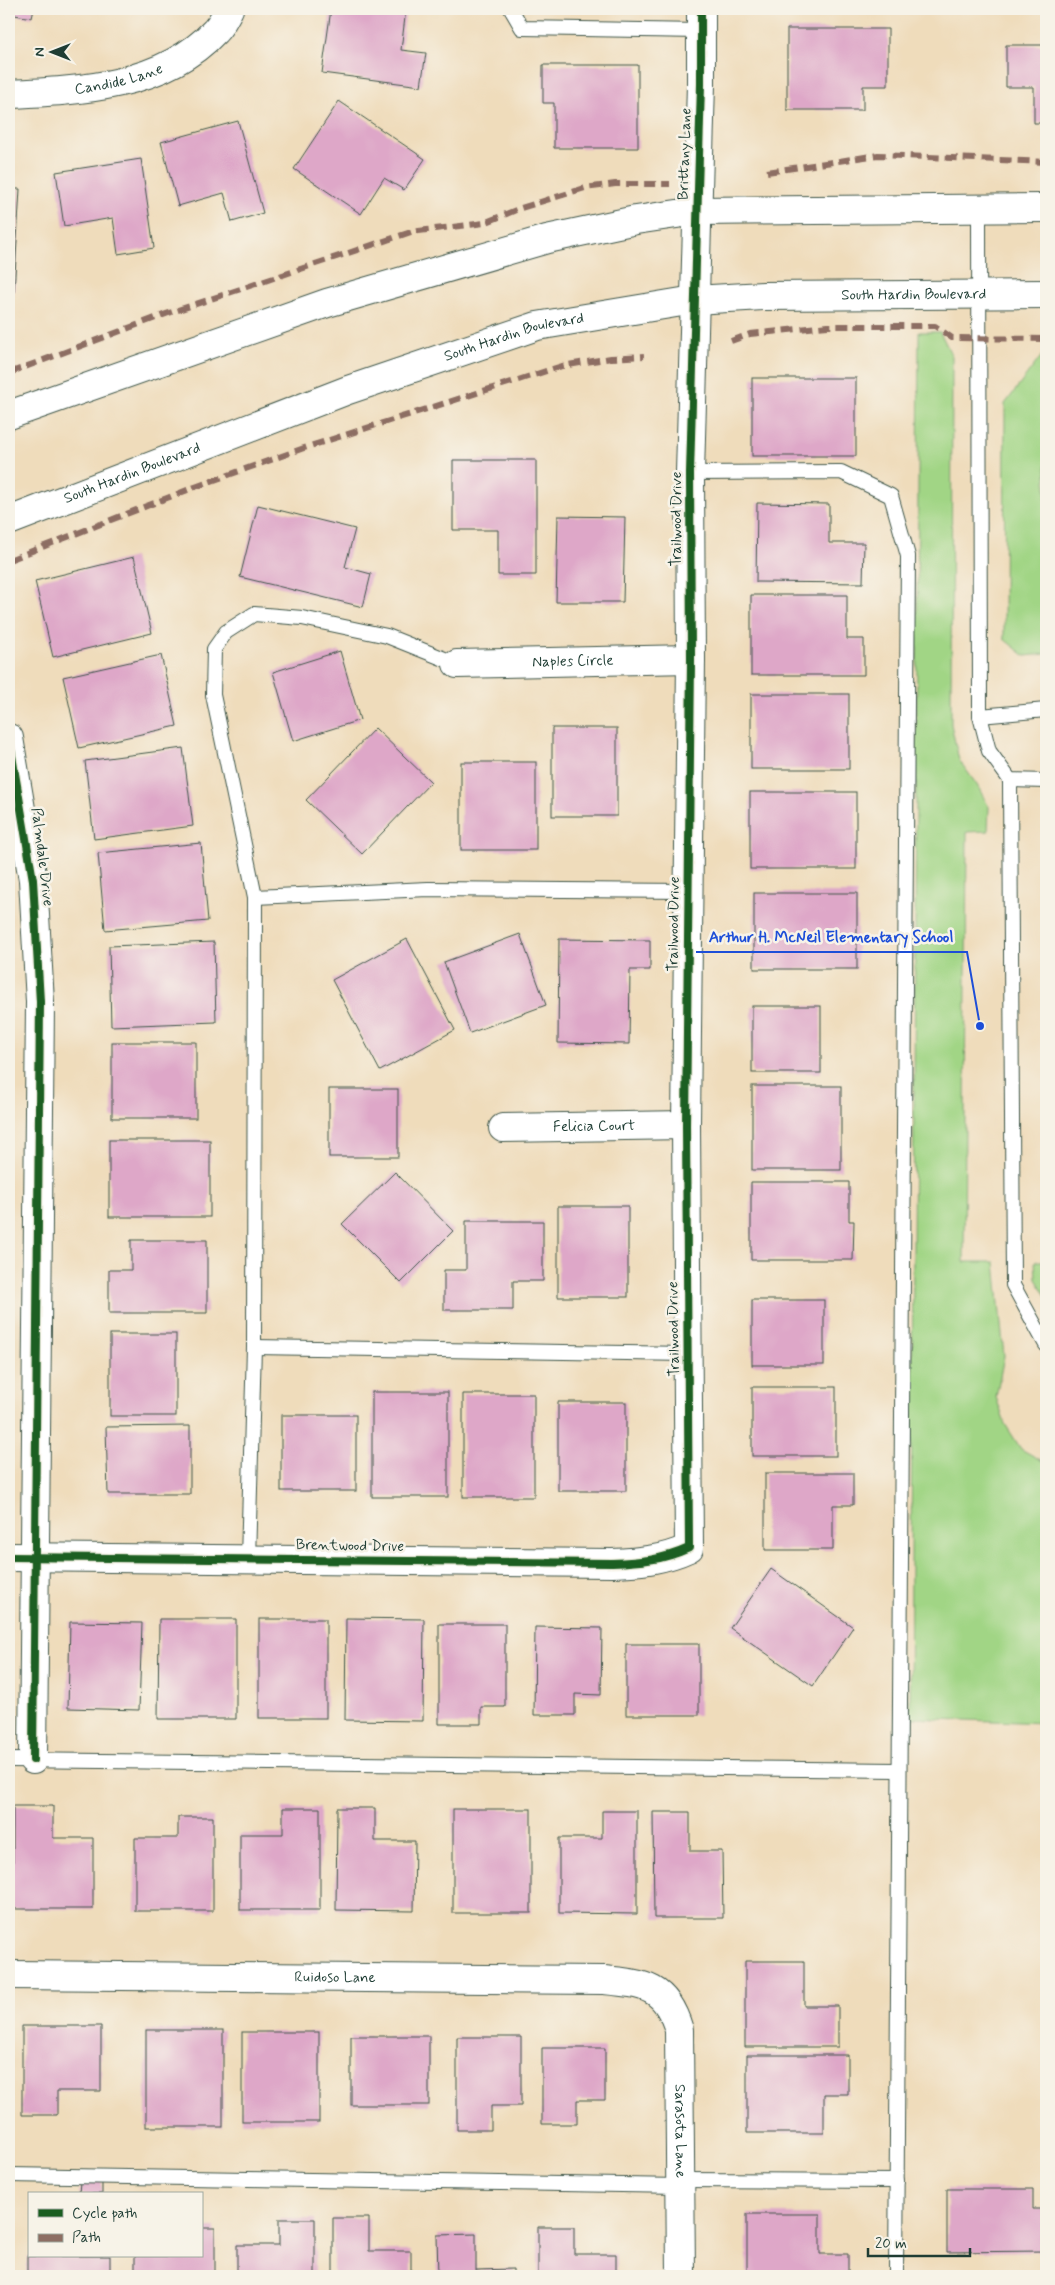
<svg xmlns="http://www.w3.org/2000/svg" width="1055" height="2285" font-family="Mynerve,sans-serif">
  <rect width="100%" height="100%" fill="#f7f3e8"/>
  <filter id="ink" filterUnits="userSpaceOnUse"><feTurbulence type="fractalNoise" baseFrequency=".02" numOctaves="2"/><feDisplacementMap in="SourceGraphic" scale="10" xChannelSelector="R" yChannelSelector="G"/><feConvolveMatrix kernelMatrix="1 2 1 2 8 2 1 2 1" color-interpolation-filters="sRGB"/></filter>
  <filter id="wash" filterUnits="userSpaceOnUse"><feTurbulence type="fractalNoise" baseFrequency=".0096" numOctaves="4" result="noise"/><feDisplacementMap in="SourceGraphic" scale="20" xChannelSelector="R" yChannelSelector="G"/><feGaussianBlur stdDeviation="1.12" result="paint"/><feColorMatrix in="noise" values="0 0 0 0 0 0 0 0 0 0 0 0 0 0 0 0 0 1.4 0 .05"/><feComposite in="paint" operator="in"/></filter>
  <g filter="url(#wash)">
    <rect width="100%" height="100%" fill="#efdcbb"/>
    <!-- green -->
    <g fill="#a1d585" stroke="#60895c">
      <polygon points="919,332 940,332 952,356 951,724 959,760 977,785 989,807 988,831 967,832 964,1262 995,1262 1004,1356 996,1397 1005,1424 1021,1449 1046,1463 1046,1723 910,1718"/>
      <polygon points="1046,350 1046,654 1025,656 1004,639 1005,404"/>
      <polygon points="1035,1261 1046,1261 1046,1296 1036,1279"/>
    </g>
    <g id="blocks">
      <!-- building -->
      <g fill="#dea7c8">
        <polygon points="9,9 34,9 32,18 9,14"/>
        <polygon points="331,9 406,9 401,50 426,53 421,86 322,73"/>
        <polygon points="787,29 888,29 888,86 863,86 863,110 787,110"/>
        <polygon points="1006,45 1046,45 1046,123 1034,123 1034,87 1006,87"/>
        <polygon points="543,65 638,65 638,148 554,148 554,103 543,103"/>
        <polygon points="339,101 425,159 404,190 384,178 361,214 294,169"/>
        <polygon points="238,121 263,213 232,222 224,193 178,206 161,142"/>
        <polygon points="141,159 154,248 118,254 113,218 64,226 56,172"/>
        <polygon points="9,189 20,189 14,293 9,293"/>
        <rect x="752" y="378" width="104" height="78"/>
        <polygon points="453,460 536,460 536,575 498,575 498,530 453,530"/>
        <polygon points="757,503 829,504 829,543 864,543 863,583 756,582"/>
        <polygon points="258,505 355,529 345,567 371,574 363,607 240,577"/>
        <polygon points="558,516 625,517 623,602 556,602"/>
        <polygon points="134,557 152,633 53,657 35,581"/>
        <polygon points="751,595 847,595 847,639 864,639 864,675 751,675"/>
        <polygon points="340,651 360,720 293,741 273,672"/>
        <polygon points="161,655 177,726 79,748 63,677"/>
        <rect x="751" y="694" width="98" height="75"/>
        <polygon points="375,728 431,782 362,854 306,800"/>
        <rect x="552" y="728" width="65" height="88"/>
        <polygon points="183,748 193,826 94,839 85,761"/>
        <rect x="461" y="762" width="75" height="88"/>
        <rect x="750" y="792" width="106" height="77"/>
        <polygon points="201,843 208,921 105,930 98,853"/>
        <rect x="754" y="893" width="103" height="76"/>
        <polygon points="520,934 546,1005 470,1033 444,962"/>
        <polygon points="407,939 455,1030 380,1071 332,980"/>
        <polygon points="559,939 650,940 650,970 630,970 629,1044 558,1043"/>
        <polygon points="214,942 216,1022 111,1026 109,946"/>
        <rect x="752" y="1006" width="69" height="67"/>
        <rect x="112" y="1042" width="84" height="76"/>
        <rect x="752" y="1086" width="89" height="84"/>
        <rect x="329" y="1089" width="69" height="68"/>
        <rect x="109" y="1140" width="101" height="77"/>
        <polygon points="395,1172 453,1231 401,1283 342,1224"/>
        <polygon points="751,1182 849,1182 849,1221 854,1221 853,1260 751,1260"/>
        <rect x="558" y="1206" width="70" height="91"/>
        <polygon points="466,1221 543,1221 543,1281 513,1281 513,1310 444,1310 444,1270 466,1270"/>
        <polygon points="131,1240 207,1240 207,1313 109,1313 109,1270 131,1270"/>
        <rect x="752" y="1300" width="72" height="65"/>
        <rect x="110" y="1334" width="66" height="82"/>
        <rect x="752" y="1387" width="84" height="69"/>
        <rect x="372" y="1392" width="76" height="105"/>
        <rect x="463" y="1394" width="71" height="103"/>
        <rect x="558" y="1402" width="68" height="89"/>
        <rect x="281" y="1415" width="75" height="76"/>
        <polygon points="190,1426 190,1494 108,1494 106,1427"/>
        <polygon points="765,1473 853,1473 853,1505 833,1505 833,1550 765,1550"/>
        <polygon points="771,1569 853,1627 813,1686 730,1628"/>
        <polygon points="346,1618 424,1619 423,1721 345,1720"/>
        <polygon points="159,1619 236,1619 236,1719 158,1719"/>
        <rect x="259" y="1619" width="67" height="99"/>
        <polygon points="70,1622 142,1623 139,1710 68,1708"/>
        <polygon points="439,1624 505,1624 505,1707 481,1707 481,1724 439,1724"/>
        <polygon points="535,1627 602,1628 601,1695 575,1694 575,1715 534,1715"/>
        <rect x="626" y="1644" width="73" height="71"/>
        <polygon points="13,1806 53,1806 53,1838 93,1838 93,1909 13,1909"/>
        <polygon points="283,1808 320,1808 320,1910 240,1910 240,1834 283,1834"/>
        <polygon points="337,1808 375,1808 375,1841 415,1841 414,1911 336,1910"/>
        <rect x="453" y="1809" width="78" height="104"/>
        <polygon points="602,1811 637,1811 637,1914 559,1913 559,1838 602,1838"/>
        <polygon points="653,1812 690,1812 690,1851 722,1851 723,1918 654,1918"/>
        <polygon points="178,1817 213,1817 213,1911 135,1911 135,1838 178,1838"/>
        <polygon points="745,1961 804,1961 804,2006 838,2006 838,2047 745,2047"/>
        <polygon points="22,2026 101,2026 101,2091 57,2091 57,2115 22,2115"/>
        <rect x="146" y="2030" width="77" height="97"/>
        <rect x="242" y="2032" width="77" height="90"/>
        <rect x="351" y="2036" width="78" height="69"/>
        <polygon points="457,2037 521,2037 521,2106 491,2106 491,2130 457,2130"/>
        <polygon points="542,2048 605,2048 605,2100 577,2100 577,2124 542,2124"/>
        <polygon points="747,2055 848,2055 848,2094 824,2094 824,2133 747,2133"/>
        <polygon points="80,2181 102,2181 102,2194 79,2194"/>
        <polygon points="947,2189 1033,2189 1033,2209 1046,2209 1046,2251 947,2252"/>
        <polygon points="747,2214 820,2214 820,2254 848,2254 848,2276 747,2276"/>
        <polygon points="333,2218 369,2218 369,2251 411,2251 411,2276 333,2276"/>
        <polygon points="279,2219 315,2219 315,2276 237,2276 237,2245 279,2245"/>
        <polygon points="538,2227 574,2227 574,2254 616,2254 616,2276 538,2276"/>
        <polygon points="201,2228 215,2228 215,2276 135,2276 135,2256 201,2256"/>
        <polygon points="476,2234 476,2270 513,2269 513,2276 438,2276 437,2235"/>
        <rect x="27" y="2256" width="83" height="20"/>
      </g>
    </g>
  </g>
  <g filter="url(#ink)">
    <use href="#blocks" fill-opacity="0" stroke="#3e5548" stroke-width="1"/>
    <g fill="none" stroke-linecap="round" stroke-linejoin="round">
      <defs>
        <g id="lane">
          <polyline points="511,9 522,28 701,31"/>
          <polyline points="979,208 980,716 989,751 1010,780 1046,781"/>
          <polyline points="690,473 841,472 891,496 908,556 896,2276"/>
          <polyline points="980,716 1046,710"/>
          <polyline points="1010,780 1013,1285 1046,1345"/>
          <polyline points="255,897 428,889 688,891"/>
          <polyline points="254,1347 688,1354"/>
          <polyline points="248,1559 254,1347 255,897 213,695 214,649 226,632 254,614 302,618 387,636 457,664"/>
          <polyline points="9,1760 899,1770"/>
          <polyline points="9,2175 681,2186"/>
          <polyline points="681,2180 897,2181"/>
        </g>
        <g id="street">
          <path id="s1" d="M 9,94 C 79,91 163,87 215,31 C 221,25 225,16 229,9"/>
          <path id="s2" d="M 457,664 L 691,659"/>
          <polyline points="9,738 33,880 40,1002 33,1760"/>
          <path id="s3" d="M 503,1128 L 686,1125"/>
          <path d="M 9,1557 L 612,1563 C 639,1562 663,1560 689,1548 L 686,1125 L 691,659 L 690,473 L 701,84 L 701,9"/>
          <path id="s4" d="M 9,1975 L 604,1980 C 646,1984 666,1986 679,2030 L 681,2276"/>
        </g>
        <g id="secondary">
          <polyline points="9,415 327,303 547,239 636,220 697,211 1046,208"/>
          <path id="s5" d="M 9,521 L 348,390 L 537,326 L 694,300 L 763,296 L 1046,294"/>
        </g>
      </defs>
      <!-- lane casing -->
      <use href="#lane" stroke="#3e5548" stroke-width="16"/>
      <!-- street casing -->
      <use href="#street" stroke="#3e5548" stroke-width="30"/>
      <!-- secondary casing -->
      <use href="#secondary" stroke="#3e5548" stroke-width="30"/>
      <!-- lane -->
      <use href="#lane" stroke="#fff" stroke-width="14"/>
      <!-- street -->
      <use href="#street" stroke="#fff" stroke-width="28"/>
      <!-- secondary -->
      <use href="#secondary" stroke="#fff" stroke-width="28"/>
      <!-- quiet -->
      <g stroke="#8d6e63" stroke-width="6" stroke-dasharray="12 6" stroke-linecap="butt">
        <polyline points="767,172 878,155 1046,162"/>
        <polyline points="731,341 750,334 828,326 935,326 952,338 1046,339"/>
        <polyline points="9,373 166,314 411,232 484,223 521,208 585,188 615,184 670,184"/>
        <polyline points="9,560 195,487 304,448 562,366 611,358 644,356"/>
      </g>
      <defs>
        <g id="cycleway">
          <polyline points="9,738 33,880 40,1002 33,1760"/>
          <path d="M 9,1557 L 612,1563 C 639,1562 663,1560 689,1548 L 686,1125 L 691,659 L 690,473 L 701,84 L 701,9"/>
        </g>
      </defs>
      <!-- cycleway casing -->
      <use href="#cycleway" stroke="#f7f3e8" stroke-width="11"/>
      <!-- cycleway -->
      <use href="#cycleway" stroke="#1b5e20" stroke-width="8"/>
    </g>
  </g>
  <g text-anchor="middle" dominant-baseline="central" stroke-width="5" stroke-linejoin="round" paint-order="stroke">
    <!-- street labels -->
    <g font-size="15" fill="#1f3d34" stroke="#f7f3e8">
      <text stroke="none"><textPath href="#s1" startOffset="111">Candide Lane</textPath></text>
      <text transform="translate(685 154) rotate(-88)">Brittany Lane</text>
      <text stroke="none"><textPath href="#s5" startOffset="942">South Hardin Boulevard</textPath></text>
      <text stroke="none"><textPath href="#s5" startOffset="538">South Hardin Boulevard</textPath></text>
      <text stroke="none"><textPath href="#s5" startOffset="132">South Hardin Boulevard</textPath></text>
      <text transform="translate(677 519) rotate(-90)">Trailwood Drive</text>
      <text stroke="none"><textPath href="#s2" startOffset="116">Naples Circle</textPath></text>
      <text transform="translate(42 857) rotate(83)">Palmdale Drive</text>
      <text transform="translate(674 924) rotate(-89)">Trailwood Drive</text>
      <text stroke="none"><textPath href="#s3" startOffset="91">Felicia Court</textPath></text>
      <text transform="translate(674 1329) rotate(-91)">Trailwood Drive</text>
      <text transform="translate(350 1546) rotate(1)">Brentwood Drive</text>
      <text stroke="none"><textPath href="#s4" startOffset="326">Ruidoso Lane</textPath></text>
      <text stroke="none"><textPath href="#s4" startOffset="795">Sarasota Lane</textPath></text>
    </g>
  </g>
  <!-- callouts -->
  <path fill="none" stroke="#1d4ed8" stroke-width="2" d="M980 1026L967 952H696"/>
  <circle fill="#1d4ed8" stroke="#f7f3e8" stroke-width="2" cx="980" cy="1026" r="5"/>
  <g font-size="16" text-anchor="middle" font-weight="bold" fill="#1d4ed8" stroke="#f7f3e8" stroke-width="5" stroke-linejoin="round" paint-order="stroke">
    <text x="831" y="942">Arthur H. McNeil Elementary School</text>
  </g>
  <!-- margin -->
  <rect width="1055" height="2285" fill="none" stroke="#f7f3e8" stroke-width="30"/>
  <!-- legend -->
  <rect x="28" y="2192" width="175" height="65" fill="#f7f3e8" stroke="#a1aaa0"/>
  <rect x="38" y="2209" width="25" height="8" fill="#1b5e20" stroke="#a1aaa0"/>
  <text x="72" y="2218" font-size="15" fill="#1f3d34">Cycle path</text>
  <rect x="38" y="2234" width="25" height="8" fill="#8d6e63" stroke="#a1aaa0"/>
  <text x="72" y="2242" font-size="15" fill="#1f3d34">Path</text>
  <!-- north arrow -->
  <g transform="translate(52 52) rotate(270)" stroke="#f7f3e8" stroke-width="4" paint-order="stroke">
  <path d="M0-4L9 19L0 12L-9 19Z" fill="#1f3d34"/>
  <text y="-8" font-size="14" font-weight="bold" text-anchor="middle" fill="#1f3d34">N</text>
  </g>
  <!-- scale -->
  <path d="M868 2248v8h102v-8" fill="none" stroke="#1f3d34" stroke-width="2.5"/>
  <text x="875" y="2248" font-size="15" fill="#1f3d34" stroke="#f7f3e8" stroke-width="4" paint-order="stroke">20 m</text>
</svg>
